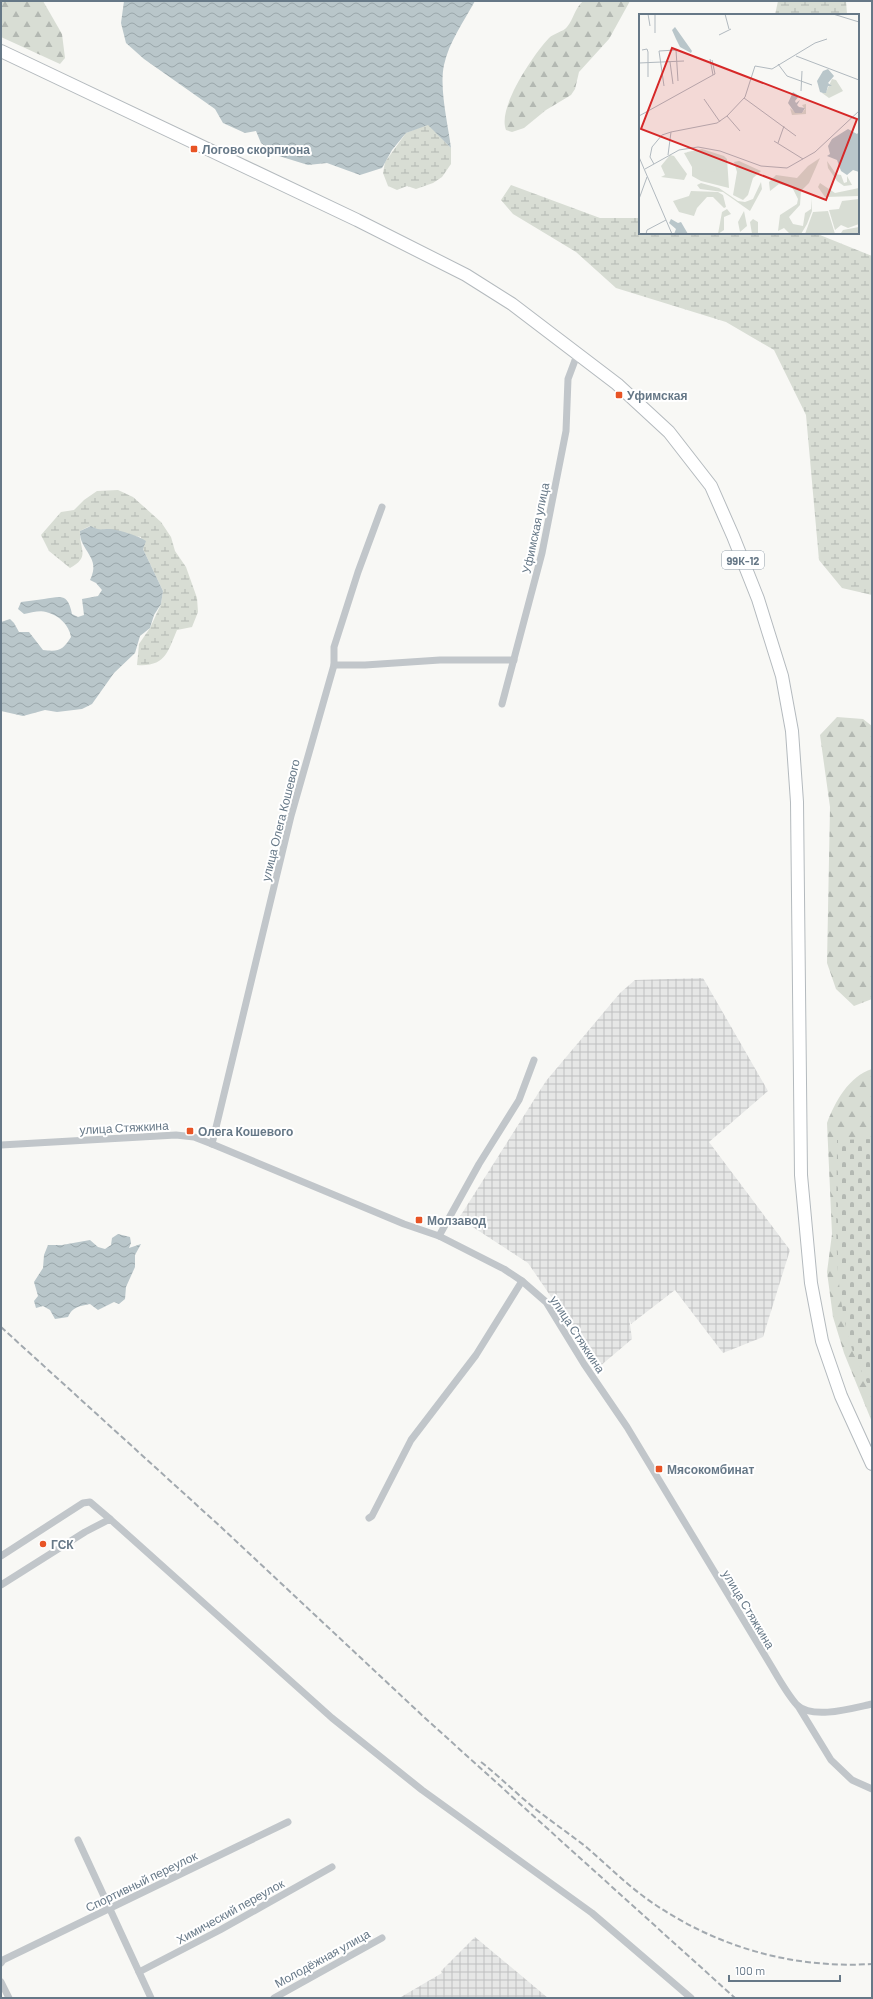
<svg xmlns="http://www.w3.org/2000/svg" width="873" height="1999" font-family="Barlow,sans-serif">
  <defs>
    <pattern id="industrial-grid" width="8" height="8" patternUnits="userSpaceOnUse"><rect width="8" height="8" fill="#e6e7e6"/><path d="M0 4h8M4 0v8" fill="none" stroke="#bec0c0"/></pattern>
    <pattern id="forest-firs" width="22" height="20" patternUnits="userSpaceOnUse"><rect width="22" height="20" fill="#d8ddd4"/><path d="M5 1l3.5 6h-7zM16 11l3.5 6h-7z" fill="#b3b8b2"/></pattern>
    <pattern id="wetland-marsh" width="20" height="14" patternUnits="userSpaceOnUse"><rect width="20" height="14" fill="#d8ddd4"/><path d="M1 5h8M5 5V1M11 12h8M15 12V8" fill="none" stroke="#b3b8b2"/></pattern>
    <pattern id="cemetery-stones" width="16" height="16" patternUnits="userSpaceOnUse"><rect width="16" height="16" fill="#d8ddd4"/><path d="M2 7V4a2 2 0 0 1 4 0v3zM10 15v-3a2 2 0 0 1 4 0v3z" fill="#b3b8b2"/></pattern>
    <pattern id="water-waves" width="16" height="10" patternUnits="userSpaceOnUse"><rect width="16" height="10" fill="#b9c6ca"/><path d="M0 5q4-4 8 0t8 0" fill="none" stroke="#9aa6aa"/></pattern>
  </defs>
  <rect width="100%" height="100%" fill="#f8f8f5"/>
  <!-- industrial -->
  <g fill="url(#industrial-grid)">
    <polygon points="703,978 768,1091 709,1142 790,1250 763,1337 723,1353 675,1290 631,1324 629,1317 632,1339 599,1367 528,1263 459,1218 546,1081 620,993 635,980"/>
    <polygon points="475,1937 548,1998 401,1998 401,1997 442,1973 441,1971"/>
  </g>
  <!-- forest -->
  <g fill="url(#forest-firs)">
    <polygon points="1,1 43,1 62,34 65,58 60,64 1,37"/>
    <path d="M 583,1 L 630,1 L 609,39 L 579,72 L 575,89 L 571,95 L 546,110 L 524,128 L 512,132 L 506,130 C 497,108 533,55 549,38 C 554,33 563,32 567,27 C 574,18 574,10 583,1 Z"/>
    <polygon points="837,717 863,719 872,726 872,999 854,1006 836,989 827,963 830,807 820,735"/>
    <path d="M 872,1069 L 872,1422 L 844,1353 L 833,1317 L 827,1272 L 832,1234 L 827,1123 C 835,1102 849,1076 872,1069 Z"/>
  </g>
  <!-- wetland -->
  <g fill="url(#wetland-marsh)">
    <polygon points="778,1 846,1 847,14 775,15"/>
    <polygon points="428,124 451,148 451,164 442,177 433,183 416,189 407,186 397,190 388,186 383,173 385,162 406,133"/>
    <polygon points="511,185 600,218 640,218 640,233 815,233 872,256 872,595 842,588 819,560 806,415 774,350 726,322 616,288 576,252 513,214 501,200"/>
    <path d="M 118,490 L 133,497 L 161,522 L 171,537 L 175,551 L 186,567 L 197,598 L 198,612 L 192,627 L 177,630 C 168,651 166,667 137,665 L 139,644 L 150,628 L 161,604 L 163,591 L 143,549 L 141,537 L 101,531 L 90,526 L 80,531 C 79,550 91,556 70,568 L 49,551 L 41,535 L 61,512 L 74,510 L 84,500 L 97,491 Z"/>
  </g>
  <!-- cemetery -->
  <path fill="url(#cemetery-stones)" d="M 872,1139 L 872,1394 C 866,1379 857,1364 852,1349 C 831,1283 837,1209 837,1140 Z"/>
  <!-- water -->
  <g fill="url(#water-waves)">
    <path d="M 124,1 L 475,1 C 464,21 449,42 444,65 C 439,88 448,124 451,148 L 428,125 L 406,133 L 392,150 L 382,168 L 360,175 L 327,163 L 308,165 L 279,156 L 261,143 L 256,131 L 245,133 L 223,123 L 215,109 L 144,59 L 126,43 L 121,23 Z"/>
    <path d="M 91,526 C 100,531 100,529 109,529 C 117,529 139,536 146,541 L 143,549 L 163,591 L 161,604 L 154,615 L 150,628 L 140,636 L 135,653 L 114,673 L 92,704 L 82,709 L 57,712 L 45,710 L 23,716 L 1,711 L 1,622 L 10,619 L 14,623 L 19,632 L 29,632 L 43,650 C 59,652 63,650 71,637 C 69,625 59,615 46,612 C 40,610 30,613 24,614 L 18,609 L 21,602 C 29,601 37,600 44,599 C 61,596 68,593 72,614 L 78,617 L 84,615 L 82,599 L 98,596 L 102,590 L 96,583 L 90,580 C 102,557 79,551 80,531 Z"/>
    <path d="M 118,1234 L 130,1237 L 131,1243 L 129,1248 L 141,1244 L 135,1255 L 135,1267 L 126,1287 L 125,1299 L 119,1304 L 114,1302 L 98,1310 L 90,1304 C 80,1306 72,1307 68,1317 L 55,1319 L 50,1310 L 43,1306 L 36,1308 L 34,1301 L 38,1296 L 34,1282 L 43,1268 L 44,1255 L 48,1245 L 62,1245 L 90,1240 L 98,1247 L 105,1249 L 111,1245 L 112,1238 Z"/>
  </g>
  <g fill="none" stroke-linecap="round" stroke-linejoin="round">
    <defs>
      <polyline id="primary" points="1,51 357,220 466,275 512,304 617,384 669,432 711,486 733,536 758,599 782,676 792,731 797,802 801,1175 811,1283 822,1341 841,1396 872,1464"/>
    </defs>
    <!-- primary casing -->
    <use href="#primary" stroke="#b4babe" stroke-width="14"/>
    <!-- minor -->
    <g stroke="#c1c6ca" stroke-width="7">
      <polyline points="334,665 365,665 440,660 514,660"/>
      <polyline points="502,704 542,553 566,431 568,379 577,355"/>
      <polyline points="212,1144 291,816 334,665 334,647 358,572 382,507"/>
      <path d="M 1,1145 L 176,1135 L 194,1137 L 212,1144 L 404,1224 L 439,1236 L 504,1269 L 522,1281 L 546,1302 L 584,1364 L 627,1427 L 773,1669 C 780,1681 788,1695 797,1705 C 813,1720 853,1708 872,1704"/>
      <polyline points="439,1236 479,1164 519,1100 534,1060"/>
      <polyline points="369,1518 372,1516 411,1440 476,1355 522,1281"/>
      <polyline points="1,1556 83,1503 90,1502 110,1519"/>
      <polyline points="1,1585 85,1532 110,1519 332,1718 422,1790 592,1913 691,1998"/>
      <polyline points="798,1706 831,1760 852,1780 872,1789"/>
      <polyline points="78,1840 151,1998"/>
      <polyline points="1,1963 3,1960 288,1822"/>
      <polyline points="139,1972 220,1930 332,1867"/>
      <polyline points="1,1982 9,1998"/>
      <polyline points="274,1998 382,1938"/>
    </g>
    <!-- primary -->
    <use href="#primary" stroke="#fff" stroke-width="12"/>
    <!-- rail -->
    <g stroke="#a2a9af" stroke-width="2" stroke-dasharray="6 3" stroke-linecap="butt">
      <polyline points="1,1327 222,1528 425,1718 735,1998"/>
      <path d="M 481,1762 C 500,1777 516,1793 534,1808 C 551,1821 568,1833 585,1846 C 606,1864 625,1883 647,1899 C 713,1946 791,1969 872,1964"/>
    </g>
  </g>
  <!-- markers -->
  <g fill="#e85425" stroke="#fff" stroke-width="1.5">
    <rect x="190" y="145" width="8" height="8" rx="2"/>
    <rect x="615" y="391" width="8" height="8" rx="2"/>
    <rect x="186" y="1127" width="8" height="8" rx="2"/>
    <rect x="415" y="1216" width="8" height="8" rx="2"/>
    <rect x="655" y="1465" width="8" height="8" rx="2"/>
    <circle cx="43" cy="1544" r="4"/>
  </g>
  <g text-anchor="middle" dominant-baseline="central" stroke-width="4" stroke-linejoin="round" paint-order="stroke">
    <!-- shield labels -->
    <rect fill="#fff" stroke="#94a0ab" stroke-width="1" x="722" y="551" width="42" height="18" rx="3"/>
    <g font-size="11" font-weight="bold" fill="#667887">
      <text x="743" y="560">99К-12</text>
    </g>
    <!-- poi labels -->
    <g font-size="12" font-weight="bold" fill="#667887" stroke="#fff" text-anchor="start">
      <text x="202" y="149">Логово скорпиона</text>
      <text x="627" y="395">Уфимская</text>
      <text x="198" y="1131">Олега Кошевого</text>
      <text x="427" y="1220">Молзавод</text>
      <text x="667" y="1469">Мясокомбинат</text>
      <text x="51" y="1544">ГСК</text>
    </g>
    <!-- street labels -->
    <g font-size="12" fill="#667887" stroke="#fff">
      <text transform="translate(535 528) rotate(-78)">Уфимская улица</text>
      <text transform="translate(280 820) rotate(-76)">улица Олега Кошевого</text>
      <text transform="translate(124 1127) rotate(-3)">улица Стяжкина</text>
      <text transform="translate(578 1334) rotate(57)">улица Стяжкина</text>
      <text transform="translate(749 1609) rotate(59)">улица Стяжкина</text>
      <text transform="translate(141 1881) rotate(-26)">Спортивный переулок</text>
      <text transform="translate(230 1911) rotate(-29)">Химический переулок</text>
      <text transform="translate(322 1958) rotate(-29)">Молодёжная улица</text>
    </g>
  </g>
  <!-- overview -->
  <g transform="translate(639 14)">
    <rect width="220" height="220" fill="#f8f8f5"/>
    <path d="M 63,135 L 85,142 L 88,145 L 90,174 L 62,167 L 53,162 L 53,153 L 45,139 ZM 31,141 L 35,142 L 48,160 L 45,166 L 22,163 L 26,161 L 22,152 ZM 100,147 L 122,157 L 114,164 L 109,181 L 104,186 L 94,181 L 98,158 L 95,148 ZM 188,147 L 197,160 L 202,161 L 205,169 L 208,168 L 208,162 L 213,171 L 205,172 L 198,167 L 189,154 ZM 52,177 L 79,178 L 84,181 L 87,193 L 85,194 L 74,183 L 68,183 L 58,194 L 55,202 L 40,198 L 34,187 L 50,182 ZM 88,195 L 92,200 L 85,203 L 85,216 L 79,220 L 83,198 ZM 105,197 L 108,212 L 101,218 L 99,208 ZM 114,205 L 119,208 L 119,220 L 113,220 L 111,208 Z" fill="#d8ddd4"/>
    <path d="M 193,65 L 197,66 L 204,77 L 190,84 L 183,79 L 187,78 ZM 167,90 L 167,100 L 153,101 L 151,94 L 157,99 L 163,99 L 166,95 L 163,91 ZM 181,144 L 170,169 L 162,177 L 161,191 L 150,203 L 154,210 L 164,212 L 166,199 L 172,195 L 172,184 L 173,197 L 168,210 L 162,220 L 151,220 L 145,214 L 139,217 L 141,201 L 158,190 L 159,185 L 153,173 L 140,170 L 131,177 L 130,168 L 137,161 L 158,164 L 169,152 ZM 122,168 L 123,175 L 111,197 L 84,178 L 61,175 L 58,171 L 62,169 L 80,174 L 99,187 L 106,188 L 114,185 ZM 181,169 L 196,179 L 220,174 L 220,182 L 186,183 L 179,173 ZM 220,213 L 220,220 L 202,219 L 204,216 Z" fill="#d8ddd4"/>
    <path d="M 63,136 L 83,142 L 77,158 L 56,154 L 48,138 ZM 220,185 L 220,210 L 209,214 L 202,211 L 196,216 L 190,196 L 200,195 L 203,187 ZM 189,197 L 196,220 L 166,220 L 174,198 Z" fill="#d8ddd4"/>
    <path d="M 36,13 L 53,37 L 52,39 L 41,33 L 37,25 L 33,16 ZM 189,55 L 195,62 L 189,69 L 193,72 L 189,72 L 187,79 L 184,79 L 181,78 L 178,67 L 184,57 ZM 154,78 L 160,82 L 156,87 L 157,89 L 161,86 L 158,91 L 160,93 L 166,94 L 163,99 L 156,99 L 149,89 ZM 209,115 L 218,120 L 220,118 L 220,158 L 214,156 L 208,161 L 202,157 L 198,146 L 188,142 L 191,140 L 189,132 L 193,125 ZM 32,205 L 39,209 L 42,208 L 49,220 L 35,220 L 37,215 L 30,209 Z" fill="#b9c6ca"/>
    <path fill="none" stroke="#b1b9bf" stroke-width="1" d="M 9,0 L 11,12M 16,0 L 16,19M 86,0 L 90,15M 194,0 L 220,8M 80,21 L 92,15M 3,36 L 8,35 L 9,38 L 9,63M 157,42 L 220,66M 73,46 L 76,60 L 74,61M 31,48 L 34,70M 0,49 L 45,47M 139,50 L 148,62 L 173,71M 25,72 L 20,37 L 37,36 L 39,67M 162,77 L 163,57M 105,84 L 157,122M 65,85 L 81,108M 0,102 L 74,61 L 71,45M 88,102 L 101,117M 135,127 L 164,145M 139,129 L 145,112M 29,141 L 32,118 L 78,109 L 88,102 L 106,83 L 116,52 L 133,55 L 176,29 L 188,25M 0,143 L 33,220M 15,150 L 11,143 L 13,133 L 23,121 L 32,118M 6,155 L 40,136 L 59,133 L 81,137 L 122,152 L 148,154 L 176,138 L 220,97M 0,185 L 8,163M 7,220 L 8,216 L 27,206"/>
    <path fill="#d62828" fill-opacity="0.15" stroke="#d62828" stroke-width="2" d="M 33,34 L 218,105 L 187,186 L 2,115 Z"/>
    <rect width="220" height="220" fill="none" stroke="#667887" stroke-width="2"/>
  </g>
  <!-- border -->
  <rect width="873" height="1999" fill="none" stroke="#667887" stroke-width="4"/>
  <!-- scale -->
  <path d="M729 1975v6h111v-6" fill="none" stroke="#667887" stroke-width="2"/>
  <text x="735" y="1975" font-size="12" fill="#667887" stroke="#ffffff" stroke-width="3" paint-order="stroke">100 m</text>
</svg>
